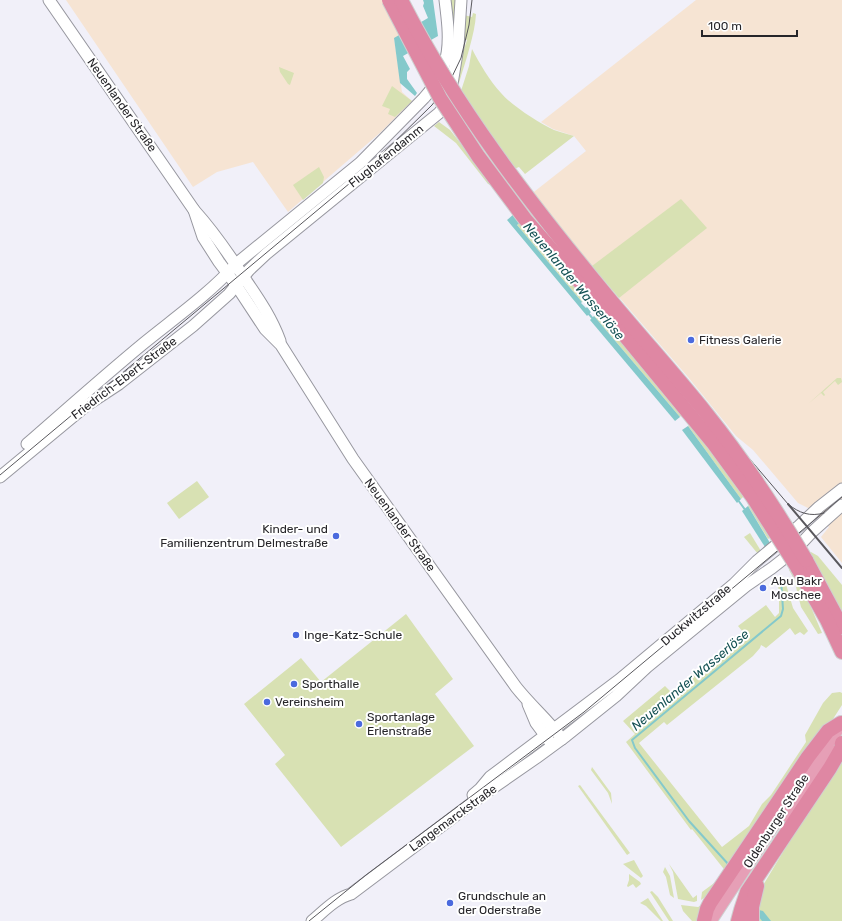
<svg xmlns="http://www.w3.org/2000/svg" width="842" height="921" font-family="Rubik,sans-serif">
  <rect width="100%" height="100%" fill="#f1f0f9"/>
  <!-- industrial -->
  <g fill="#f6e4d3">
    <polygon points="66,0 383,0 403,39 394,38 402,92 412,101 381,132 288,212 253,162 217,172 193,187"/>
    <polygon points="696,0 842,0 842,563 821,537 829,527 808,508 798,503 753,450 736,436 688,377 592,266 544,213 530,195 586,151 574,136 553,129 541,122"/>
  </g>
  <!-- green -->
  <g fill="#d8e1b3">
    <polygon points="448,0 458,0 454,43"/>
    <path d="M 473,13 L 476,14 C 475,34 465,63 459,83 L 456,79 L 457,70 L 467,40 L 462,38 L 464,15 L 472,17 Z"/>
    <path d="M 472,49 C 480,64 489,80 501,93 C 511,105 539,123 554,130 C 560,132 567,134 574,136 L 525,174 L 519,167 L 514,169 L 461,91 L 469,66 Z"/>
    <polygon points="279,67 294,73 290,85 288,84 280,72"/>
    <polygon points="392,86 412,101 395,117 388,114 390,109 382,106"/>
    <polygon points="439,122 450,130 494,186 488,184 456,143 434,126"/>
    <polygon points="319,167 324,177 323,183 303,200 293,185"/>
    <polygon points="681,199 707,228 619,298 592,266"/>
    <polygon points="522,221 586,298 582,302 517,225"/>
    <polygon points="596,315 612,331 682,414 680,417 594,316"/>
    <polygon points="837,378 841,378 842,382 838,385 835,381 823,392 825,395 824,396 821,393 808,404"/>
    <polygon points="690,424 691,424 742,492 744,496 741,499 688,426"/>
    <polygon points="197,481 209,497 179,519 167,503"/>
    <polygon points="749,505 771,537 768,539 748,506"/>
    <polygon points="750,533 761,551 758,554 744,537"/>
    <polygon points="811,552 818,556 842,585 842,614 810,553"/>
    <polygon points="791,569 807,598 822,633 818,634 801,607 794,579 789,570"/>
    <polygon points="777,577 785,581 793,608 808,631 804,635 800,632 795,635 790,628 766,648 761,645 760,648 753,656 667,725 664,722 639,743 722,847 749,826 762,804 771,795 806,742 805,735 823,703 832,693 840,692 842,693 842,705 833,719 818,736 727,873 692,829 691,830 626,742 635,734 623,721 665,686 671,692 717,654 721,660 748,638 738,626 766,605 775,617 779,613 779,593"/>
    <polygon points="406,614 453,679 435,694 474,746 341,847 275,764 285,755 244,704 301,658 321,682"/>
    <polygon points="842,754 842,921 758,921 759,917 757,916 759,892"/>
    <polygon points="592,767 611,793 612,804 608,793 591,770"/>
    <polygon points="580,785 630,853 627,855 578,786"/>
    <polygon points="634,860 643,876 641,878 623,864"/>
    <polygon points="669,864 693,898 697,895 697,901 694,902 678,899 673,872"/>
    <polygon points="665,867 670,876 674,898 670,895 666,877 663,872"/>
    <polygon points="629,874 640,882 641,884 636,888 633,884 628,887 627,886 629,880"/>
    <polygon points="725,875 715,890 701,900 702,892"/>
    <polygon points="652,891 658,897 673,921 669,921 650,892"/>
    <polygon points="648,898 663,921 661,921 646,906 640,903"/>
    <polygon points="704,904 699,921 692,921 683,911 681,905 698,907"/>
  </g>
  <!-- water -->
  <g fill="#84c9cb">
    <polygon points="423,0 433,0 438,36 403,56 410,69 407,72 407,79 417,93 415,96 400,83 394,38 428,18 423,6 424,3"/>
    <polygon points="515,213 525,219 517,225 582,302 581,303 586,308 587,307 591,312 587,316 507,220"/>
    <polygon points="594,316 680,417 675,421 590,320"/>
    <polygon points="688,426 741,499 737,503 682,430"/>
    <polygon points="748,506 770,543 765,547 742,511"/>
    <polygon points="759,910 763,911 771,921 762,921 759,917 757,916"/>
  </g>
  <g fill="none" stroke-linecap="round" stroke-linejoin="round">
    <!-- stream -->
    <g stroke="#84c9cb" stroke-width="2">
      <polyline points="588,313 594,320"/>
      <polyline points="738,500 746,511"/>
      <polyline points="729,865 689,821 635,748 632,740 781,616 783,609 781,580"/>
    </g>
    <defs>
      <g id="secondary">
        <path d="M 49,0 L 194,210 C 214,232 231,257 247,282 C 260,301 272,319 280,341"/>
        <path d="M 194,210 L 203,237 L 219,262 L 236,285 L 265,329 L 281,345 L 353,459 L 516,687 C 531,706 548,720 562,739"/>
        <path d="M 27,444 C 66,410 104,376 144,343 C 176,317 209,294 236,264 L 360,163 L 424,98 C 453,66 450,40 445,0"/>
        <polyline points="0,477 87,405 119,384 193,326 229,294 249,270 266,254 439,113 447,103 451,90 458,47 461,0"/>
        <polyline points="528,704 536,723 550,742"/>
        <polyline points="473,795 480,789 490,777 619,680 734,584 757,561 799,526 819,507 842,489"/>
        <path d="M 312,921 C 324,911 336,898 351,894 L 484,794 L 536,758 L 566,736 L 616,696 L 647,667 L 746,586 L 772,568 L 795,550 L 812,532 L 842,505"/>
      </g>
      <g id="trunk">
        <polyline points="789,816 832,752"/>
        <polyline points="710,921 801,782 838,728"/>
      </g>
      <g id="motorway">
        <polyline points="806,560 842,627"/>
        <polyline points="797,567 827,620 842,652"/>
        <polyline points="704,921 707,909 710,903 808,757 828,731 841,723"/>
        <polyline points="738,921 741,910 747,892 830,768 841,749 842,743"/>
        <polyline points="752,921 752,907 757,886"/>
      </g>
    </defs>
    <!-- secondary casing -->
    <use href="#secondary" stroke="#97979f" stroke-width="13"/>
    <!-- trunk casing -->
    <use href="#trunk" stroke="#cfcfd0" stroke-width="15"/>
    <!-- motorway casing -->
    <use href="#motorway" stroke="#cfcfd0" stroke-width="16"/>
    <!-- secondary -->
    <use href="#secondary" stroke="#fff" stroke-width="11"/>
    <!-- trunk -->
    <use href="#trunk" stroke="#e69fb6" stroke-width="13"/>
    <!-- motorway -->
    <use href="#motorway" stroke="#df87a3" stroke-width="14"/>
    <!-- tram -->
    <g stroke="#59585d" stroke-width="1">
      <path d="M 415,45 L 447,85 L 509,176 L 788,504 C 799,513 810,517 824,513"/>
      <polyline points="0,475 368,168 432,105 449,83 461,58 469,25 472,0"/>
      <polyline points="309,921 366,875 584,712 842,497"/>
    </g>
    <!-- rail -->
    <polyline stroke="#59585d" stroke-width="2" points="788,504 842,568"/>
    <defs>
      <g id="motorway-bridge">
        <polyline points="389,0 440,98 478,156 525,219 598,303 714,444 752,496 797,567"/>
        <path d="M 401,0 C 456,108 530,203 607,296 C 640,336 674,373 706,413 C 743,459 776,509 806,560"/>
      </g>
    </defs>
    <!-- motorway-bridge casing -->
    <use href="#motorway-bridge" stroke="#cfcfd0" stroke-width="16" stroke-linecap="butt"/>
    <!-- motorway-bridge -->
    <use href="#motorway-bridge" stroke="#df87a3" stroke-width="14"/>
  </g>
  <!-- markers -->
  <g fill="#4b6ade" stroke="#fff" stroke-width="1.5">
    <circle cx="691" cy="340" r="4"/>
    <circle cx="336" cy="536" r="4"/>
    <circle cx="763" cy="588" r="4"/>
    <circle cx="296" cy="635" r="4"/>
    <circle cx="294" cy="684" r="4"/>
    <circle cx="267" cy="702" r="4"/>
    <circle cx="359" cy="724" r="4"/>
    <circle cx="450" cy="903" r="4"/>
  </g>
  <g text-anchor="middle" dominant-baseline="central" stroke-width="4" stroke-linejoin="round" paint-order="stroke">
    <!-- street labels -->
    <g font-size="12" fill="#262529" stroke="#fff">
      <text transform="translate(122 105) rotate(55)">Neuenlander Straße</text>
      <text transform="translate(386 156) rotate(-39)">Flughafendamm</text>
      <text transform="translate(124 378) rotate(-37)">Friedrich-Ebert-Straße</text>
      <text transform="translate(400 525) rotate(54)">Neuenlander Straße</text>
      <text transform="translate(696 615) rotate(-40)">Duckwitzstraße</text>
      <text transform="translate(453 818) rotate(-36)">Langemarckstraße</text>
      <text transform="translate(776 821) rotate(-57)">Oldenburger Straße</text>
    </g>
    <!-- poi labels -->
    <g font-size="12" fill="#262529" stroke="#fff" text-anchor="start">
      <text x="699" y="340">Fitness Galerie</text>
      <text x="328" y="529" text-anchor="end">Kinder- und<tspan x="328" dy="14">Familienzentrum Delmestraße</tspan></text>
      <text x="771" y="581">Abu Bakr<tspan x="771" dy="14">Moschee</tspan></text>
      <text x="304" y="635">Inge-Katz-Schule</text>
      <text x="302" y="684">Sporthalle</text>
      <text x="275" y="702">Vereinsheim</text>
      <text x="367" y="717">Sportanlage<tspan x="367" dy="14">Erlenstraße</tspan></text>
      <text x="458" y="896">Grundschule an<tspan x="458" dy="14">der Oderstraße</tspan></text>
    </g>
    <!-- water labels -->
    <g font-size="13" font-style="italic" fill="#135053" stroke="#fff">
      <text transform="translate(574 281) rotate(50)">Neuenlander Wasserlöse</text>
      <text transform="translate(690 680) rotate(-40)">Neuenlander Wasserlöse</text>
    </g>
  </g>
  <!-- scale -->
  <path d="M702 30v6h95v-6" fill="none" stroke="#262529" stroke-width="2"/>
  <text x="708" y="30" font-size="12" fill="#262529" stroke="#ffffff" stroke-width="3" paint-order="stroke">100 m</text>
</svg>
